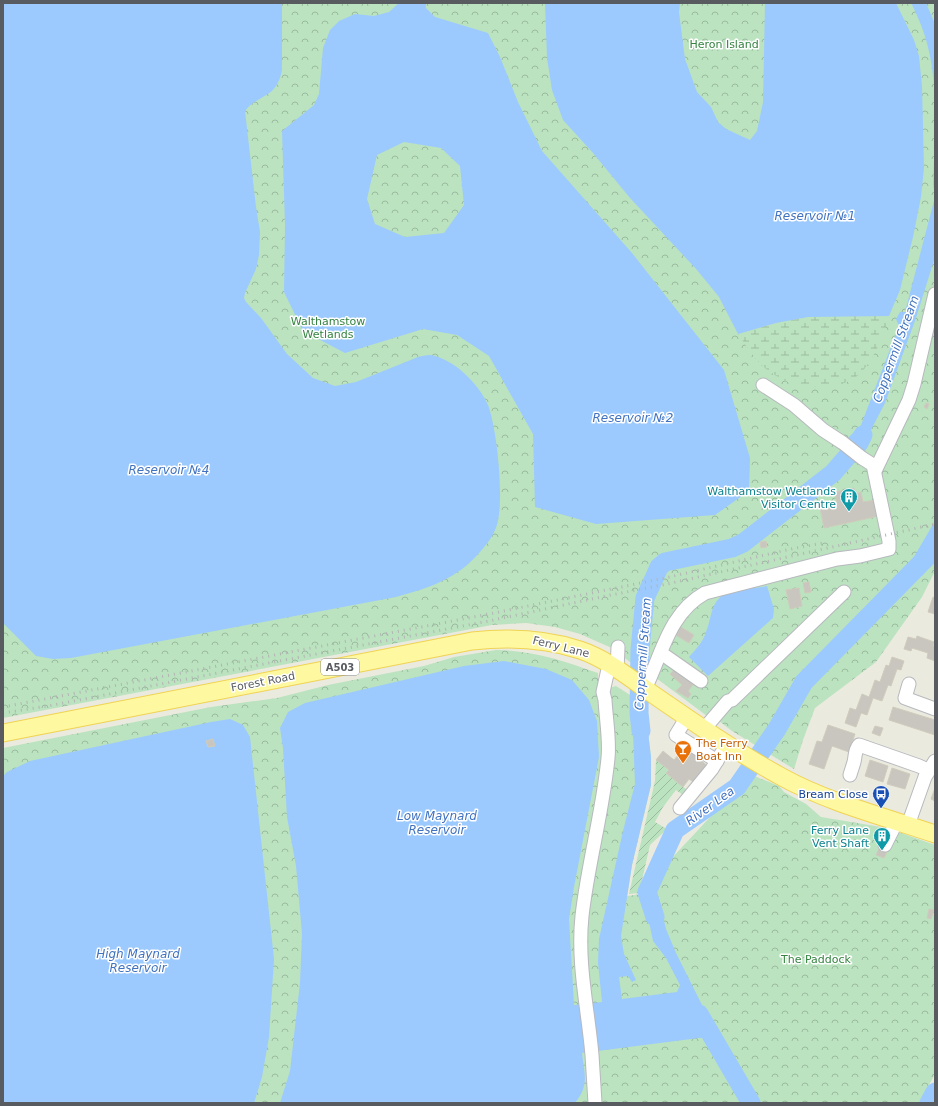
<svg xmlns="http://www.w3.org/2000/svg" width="938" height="1106" font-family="'DejaVu Sans',sans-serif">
  <defs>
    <pattern id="forest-crowns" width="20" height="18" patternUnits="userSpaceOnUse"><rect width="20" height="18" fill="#bbe3bf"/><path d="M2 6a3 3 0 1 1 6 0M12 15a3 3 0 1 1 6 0" fill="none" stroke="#9bbb9f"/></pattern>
    <pattern id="wetland-marsh" width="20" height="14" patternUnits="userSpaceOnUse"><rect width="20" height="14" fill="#bbe3bf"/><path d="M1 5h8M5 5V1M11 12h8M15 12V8" fill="none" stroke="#9bbb9f"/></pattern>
    <pattern id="garden-furrows" width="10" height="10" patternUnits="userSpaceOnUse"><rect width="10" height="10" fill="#bbe3bf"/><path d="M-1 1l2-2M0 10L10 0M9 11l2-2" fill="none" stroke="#9bbb9f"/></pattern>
  </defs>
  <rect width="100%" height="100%" fill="#ebeadf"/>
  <!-- forest -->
  <g fill="url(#forest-crowns)">
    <polygon points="3,3 935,3 935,522 932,562 935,557 935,571 922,597 876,662 815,708 803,740 794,769 732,731 715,718 707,716 652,675 644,672 619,654 614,649 580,634 555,627 526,623 492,625 3,718"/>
    <path d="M 496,650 C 532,650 564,661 598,673 L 598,684 L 609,688 L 616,686 L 638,700 L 645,707 L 651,757 L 651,785 L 632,865 L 627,896 L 657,892 L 670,860 L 727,799 L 752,775 L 779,786 L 784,792 L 806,804 L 821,817 L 887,828 L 935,845 L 935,1074 L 919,1103 L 3,1103 L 3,748 L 211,707 L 277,698 L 328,685 L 424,666 L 454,657 Z"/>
  </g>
  <!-- wetland -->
  <path fill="url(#wetland-marsh)" d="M 841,316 L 889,316 C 885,334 872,365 856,377 C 840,389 807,388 788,382 C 781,379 771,373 765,368 C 754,359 746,345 738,334 L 776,323 L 808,317 Z"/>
  <!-- garden -->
  <polygon fill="url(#garden-furrows)" points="656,760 669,770 666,773 687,790 683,795 676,790 663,807 655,822 667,829 650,845 639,893 629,894 655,781"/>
  <!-- water -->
  <g fill="#9ccafe" fill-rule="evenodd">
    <path d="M 3,3 L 282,3 L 282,70 C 276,100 259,93 245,111 L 256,207 L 260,232 L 259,255 L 256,269 L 245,293 L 244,298 L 246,302 L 261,318 L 287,354 L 313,378 L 335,386 L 356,382 L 418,357 C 422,356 426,355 430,355 C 453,358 479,384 488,405 C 497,428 506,508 495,530 C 492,538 485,546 480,552 C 457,579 429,588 396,597 L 71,658 L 53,659 L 36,656 L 3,623 Z"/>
    <path d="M 399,3 L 426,3 L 426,8 L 435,17 L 488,33 L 500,57 L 518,102 L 542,151 L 632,253 L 724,370 L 750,458 L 749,491 L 715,515 L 596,524 L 535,507 L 533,434 L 489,356 L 457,335 L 423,329 L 345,353 L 303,331 L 284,292 L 285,225 L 282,131 L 314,105 L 319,94 L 323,48 L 330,30 L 339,21 L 355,14 L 374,16 L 389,12 ZM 404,142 L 441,148 L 460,166 L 464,205 L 444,233 L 405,237 L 375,224 L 367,199 L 377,155 Z"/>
    <polygon points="545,3 680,3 679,12 685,59 697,92 711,107 718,122 726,129 750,140 757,131 763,102 765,3 896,3 914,40 919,56 922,86 924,168 921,197 913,237 900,290 889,316 808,317 776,323 738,334 719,297 697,270 630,198 593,153 563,120 552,90 547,58"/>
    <path d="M 911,3 L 926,3 L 935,24 L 935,95 C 932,59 928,36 911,3 Z"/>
    <polygon points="935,136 935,257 916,318 885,403 860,451 845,441 861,425 899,326 896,319 900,312 905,312 935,197 933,184"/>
    <polygon points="935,521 935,557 922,576 908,567"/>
    <path d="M 767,586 L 774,609 L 773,618 L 708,676 L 689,657 C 696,649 703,642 706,632 C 712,618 710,602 725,594 C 732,591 758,588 767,586 Z"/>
    <path d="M 504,661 L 546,669 L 572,680 L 589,700 L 597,721 L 599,757 L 574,887 L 569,919 L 574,1005 L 602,1002 L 598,963 L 599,939 L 623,831 L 635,784 L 632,706 L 645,707 L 651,757 L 651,785 L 632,865 L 621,936 L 624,954 L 636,980 L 632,982 L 628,976 L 619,977 L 622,999 L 677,992 L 680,985 L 666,958 L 653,941 L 643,893 L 657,892 L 666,929 L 676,953 L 718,1037 L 699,1038 L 582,1053 C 584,1073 590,1085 575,1103 L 280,1103 L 290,1071 L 300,983 L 302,934 L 296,866 L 287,817 L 283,748 L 280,728 L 288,712 L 305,703 L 464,666 Z"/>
    <polygon points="230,719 243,725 250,737 274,959 269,1037 262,1077 254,1103 3,1103 3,776 7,772 30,761 211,722"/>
  </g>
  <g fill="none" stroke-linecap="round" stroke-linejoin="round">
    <!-- river -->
    <g stroke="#9ccafe" stroke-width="19">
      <polyline points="641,731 639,713 640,650 645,598 656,574 659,567 665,562 732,548 743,543 833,473 859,443 863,435"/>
      <polyline points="655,917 647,892 675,830 737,787 777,729 804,682 933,551 935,547"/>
      <polyline points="699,1014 751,1103"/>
      <polyline points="929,1103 935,1092"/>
    </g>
  </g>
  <!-- building -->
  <g fill="#c8c6be" stroke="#d0ccbd">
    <polygon points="926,403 929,404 927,409 924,407"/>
    <polygon points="854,488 855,494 861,492 863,502 875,500 879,516 824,528 820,508 837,504 835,492"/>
    <polygon points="766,541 767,547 761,548 760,542"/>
    <polygon points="809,582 811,592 805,593 803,583"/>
    <polygon points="799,588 802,606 790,609 786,590"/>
    <polygon points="933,597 935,598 935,614 928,612"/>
    <polygon points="679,626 694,635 689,643 674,634"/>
    <polygon points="917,636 934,642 933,646 935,646 935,661 927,658 928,653 912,648 911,651 904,649 908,637 916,639"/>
    <polygon points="892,657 904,661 901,670 897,669 891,686 888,685 882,701 873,698 867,715 861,713 856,727 845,723 850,708 856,710 862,694 869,697 875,680 880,682 886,665 889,666"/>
    <polygon points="676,668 693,685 688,691 691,694 688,698 676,691 682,685 670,674"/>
    <polygon points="893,707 935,720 935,735 889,720"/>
    <polygon points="828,725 855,734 849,752 832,746 824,769 809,764 817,741 822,742"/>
    <polygon points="875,726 883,728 880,736 872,733"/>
    <polygon points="213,739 215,746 208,747 206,741"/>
    <polygon points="685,747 710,768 696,784 689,779 683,787 666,773 669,770 656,760 663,751 674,760"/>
    <polygon points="870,760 888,766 883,782 865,776"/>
    <polygon points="892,768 910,774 905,789 887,784"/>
    <polygon points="935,788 935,801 931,799"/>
    <polygon points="881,844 889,848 884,858 876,855"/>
    <polygon points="929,909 934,910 931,919 927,918"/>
  </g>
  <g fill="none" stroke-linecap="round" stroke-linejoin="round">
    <defs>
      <g id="minor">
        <polyline points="875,471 909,400 914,384 935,294"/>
        <polyline points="661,653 701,681"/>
        <polyline points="617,670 618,647"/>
        <polyline points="909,684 905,698 935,709"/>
        <path d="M 645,689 C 662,654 669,613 705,593 L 837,559 L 860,556 L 889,549 L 889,541 L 873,465 L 862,458 L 843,443 L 823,430 L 794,405 L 763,385"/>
        <polyline points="687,717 676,735 717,761"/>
        <polyline points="704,729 728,701 732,700 844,592"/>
        <path d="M 850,775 C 851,771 853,766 854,762 C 856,754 854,752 859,745 L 919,766 L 928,770"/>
        <polyline points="680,808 712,769 727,744"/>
        <polyline points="908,825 925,777 935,761"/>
        <polyline points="885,845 897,821"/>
        <path d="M 595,1103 C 594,1087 593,1071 592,1055 C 588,1009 577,963 582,916 C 588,863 603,811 608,758 C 610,741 606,718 605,700 L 603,692 L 609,665"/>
      </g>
      <path id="major" d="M 3,733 L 472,641 C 509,637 544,638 580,650 C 607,659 631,679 654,695 C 696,724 738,753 782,777 C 827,802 885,817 935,834"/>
    </defs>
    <!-- minor casing -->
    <use href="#minor" stroke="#b7b9be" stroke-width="15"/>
    <!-- major casing -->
    <use href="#major" stroke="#f0d353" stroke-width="19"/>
    <!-- minor -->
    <use href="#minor" stroke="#fff" stroke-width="13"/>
    <!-- major -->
    <use href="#major" stroke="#fef8a1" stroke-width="17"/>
    <!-- rail -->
    <g stroke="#b3b4b4" stroke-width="3" stroke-dasharray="1 5" stroke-linecap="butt">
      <polyline points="3,707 489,614 665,578 791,549 823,543"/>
      <polyline points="3,713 48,706 269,663 489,621 606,596 667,584 935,524"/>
    </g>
  </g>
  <!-- icons -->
  <defs>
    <symbol id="building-pin" viewBox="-11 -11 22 30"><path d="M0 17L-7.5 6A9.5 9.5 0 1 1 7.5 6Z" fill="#0f9aa8" stroke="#fff"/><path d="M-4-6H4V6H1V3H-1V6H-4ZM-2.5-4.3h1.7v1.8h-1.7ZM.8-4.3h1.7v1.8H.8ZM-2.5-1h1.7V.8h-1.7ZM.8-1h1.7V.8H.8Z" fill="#fff"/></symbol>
    <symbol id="bar-pin" viewBox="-11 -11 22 30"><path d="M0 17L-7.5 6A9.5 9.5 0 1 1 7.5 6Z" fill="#e8710a" stroke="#fff"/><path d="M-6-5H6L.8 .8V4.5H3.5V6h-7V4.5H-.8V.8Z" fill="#fff"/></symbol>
    <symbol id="bus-pin" viewBox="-11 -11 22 30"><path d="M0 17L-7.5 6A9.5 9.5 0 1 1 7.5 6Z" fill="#1a4fb4" stroke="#fff"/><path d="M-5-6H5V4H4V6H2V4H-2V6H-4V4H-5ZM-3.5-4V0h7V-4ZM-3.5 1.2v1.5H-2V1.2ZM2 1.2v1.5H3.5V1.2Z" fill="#fff"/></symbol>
  </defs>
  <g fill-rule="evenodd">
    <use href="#building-pin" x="839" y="487" width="20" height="27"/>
    <use href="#bar-pin" x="673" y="739" width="20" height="27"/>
    <use href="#bus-pin" x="871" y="784" width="20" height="27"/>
    <use href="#building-pin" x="872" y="826" width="20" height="27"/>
  </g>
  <g text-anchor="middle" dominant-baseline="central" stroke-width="3" stroke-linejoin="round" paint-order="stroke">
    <!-- shield labels -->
    <rect fill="#fff" stroke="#8a8c90" stroke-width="1" x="321" y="659" width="38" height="16" rx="3"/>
    <g font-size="10" font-weight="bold" fill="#585b60">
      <text x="340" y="667">A503</text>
    </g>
    <!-- park labels -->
    <g font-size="11" fill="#348340" stroke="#fff">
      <text x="724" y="44">Heron Island</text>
      <text x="328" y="321">Walthamstow<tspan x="328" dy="13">Wetlands</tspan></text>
      <text x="816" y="959">The Paddock</text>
    </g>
    <!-- culture labels -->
    <g font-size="11" fill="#0d838f" stroke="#fff" text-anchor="end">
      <text x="836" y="491">Walthamstow Wetlands<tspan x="836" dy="13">Visitor Centre</tspan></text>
      <text x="869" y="830">Ferry Lane<tspan x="869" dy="13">Vent Shaft</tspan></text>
    </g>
    <!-- street labels -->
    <g font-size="11" fill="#585b60" stroke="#fff">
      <text transform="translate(561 647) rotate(14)">Ferry Lane</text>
      <text transform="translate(263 682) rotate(-11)">Forest Road</text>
    </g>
    <!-- food labels -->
    <g font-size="11" fill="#c56008" stroke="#fff" text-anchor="start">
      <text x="696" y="743">The Ferry<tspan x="696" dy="13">Boat Inn</tspan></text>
    </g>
    <!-- transit labels -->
    <g font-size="11" fill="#164399" stroke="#fff" text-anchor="end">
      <text x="868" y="794">Bream Close</text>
    </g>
    <!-- water labels -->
    <g font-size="12" font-style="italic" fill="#4072c0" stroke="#fff">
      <text x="815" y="216">Reservoir №1</text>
      <text transform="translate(896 349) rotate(-70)">Coppermill Stream</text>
      <text x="633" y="418">Reservoir №2</text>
      <text x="169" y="470">Reservoir №4</text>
      <text transform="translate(643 654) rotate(-86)">Coppermill Stream</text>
      <text transform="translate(710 806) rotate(-36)">River Lea</text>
      <text x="437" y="816">Low Maynard<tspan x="437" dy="14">Reservoir</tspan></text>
      <text x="138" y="954">High Maynard<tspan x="138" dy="14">Reservoir</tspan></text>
    </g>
  </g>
  <!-- border -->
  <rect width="938" height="1106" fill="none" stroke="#585b60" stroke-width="8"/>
</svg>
